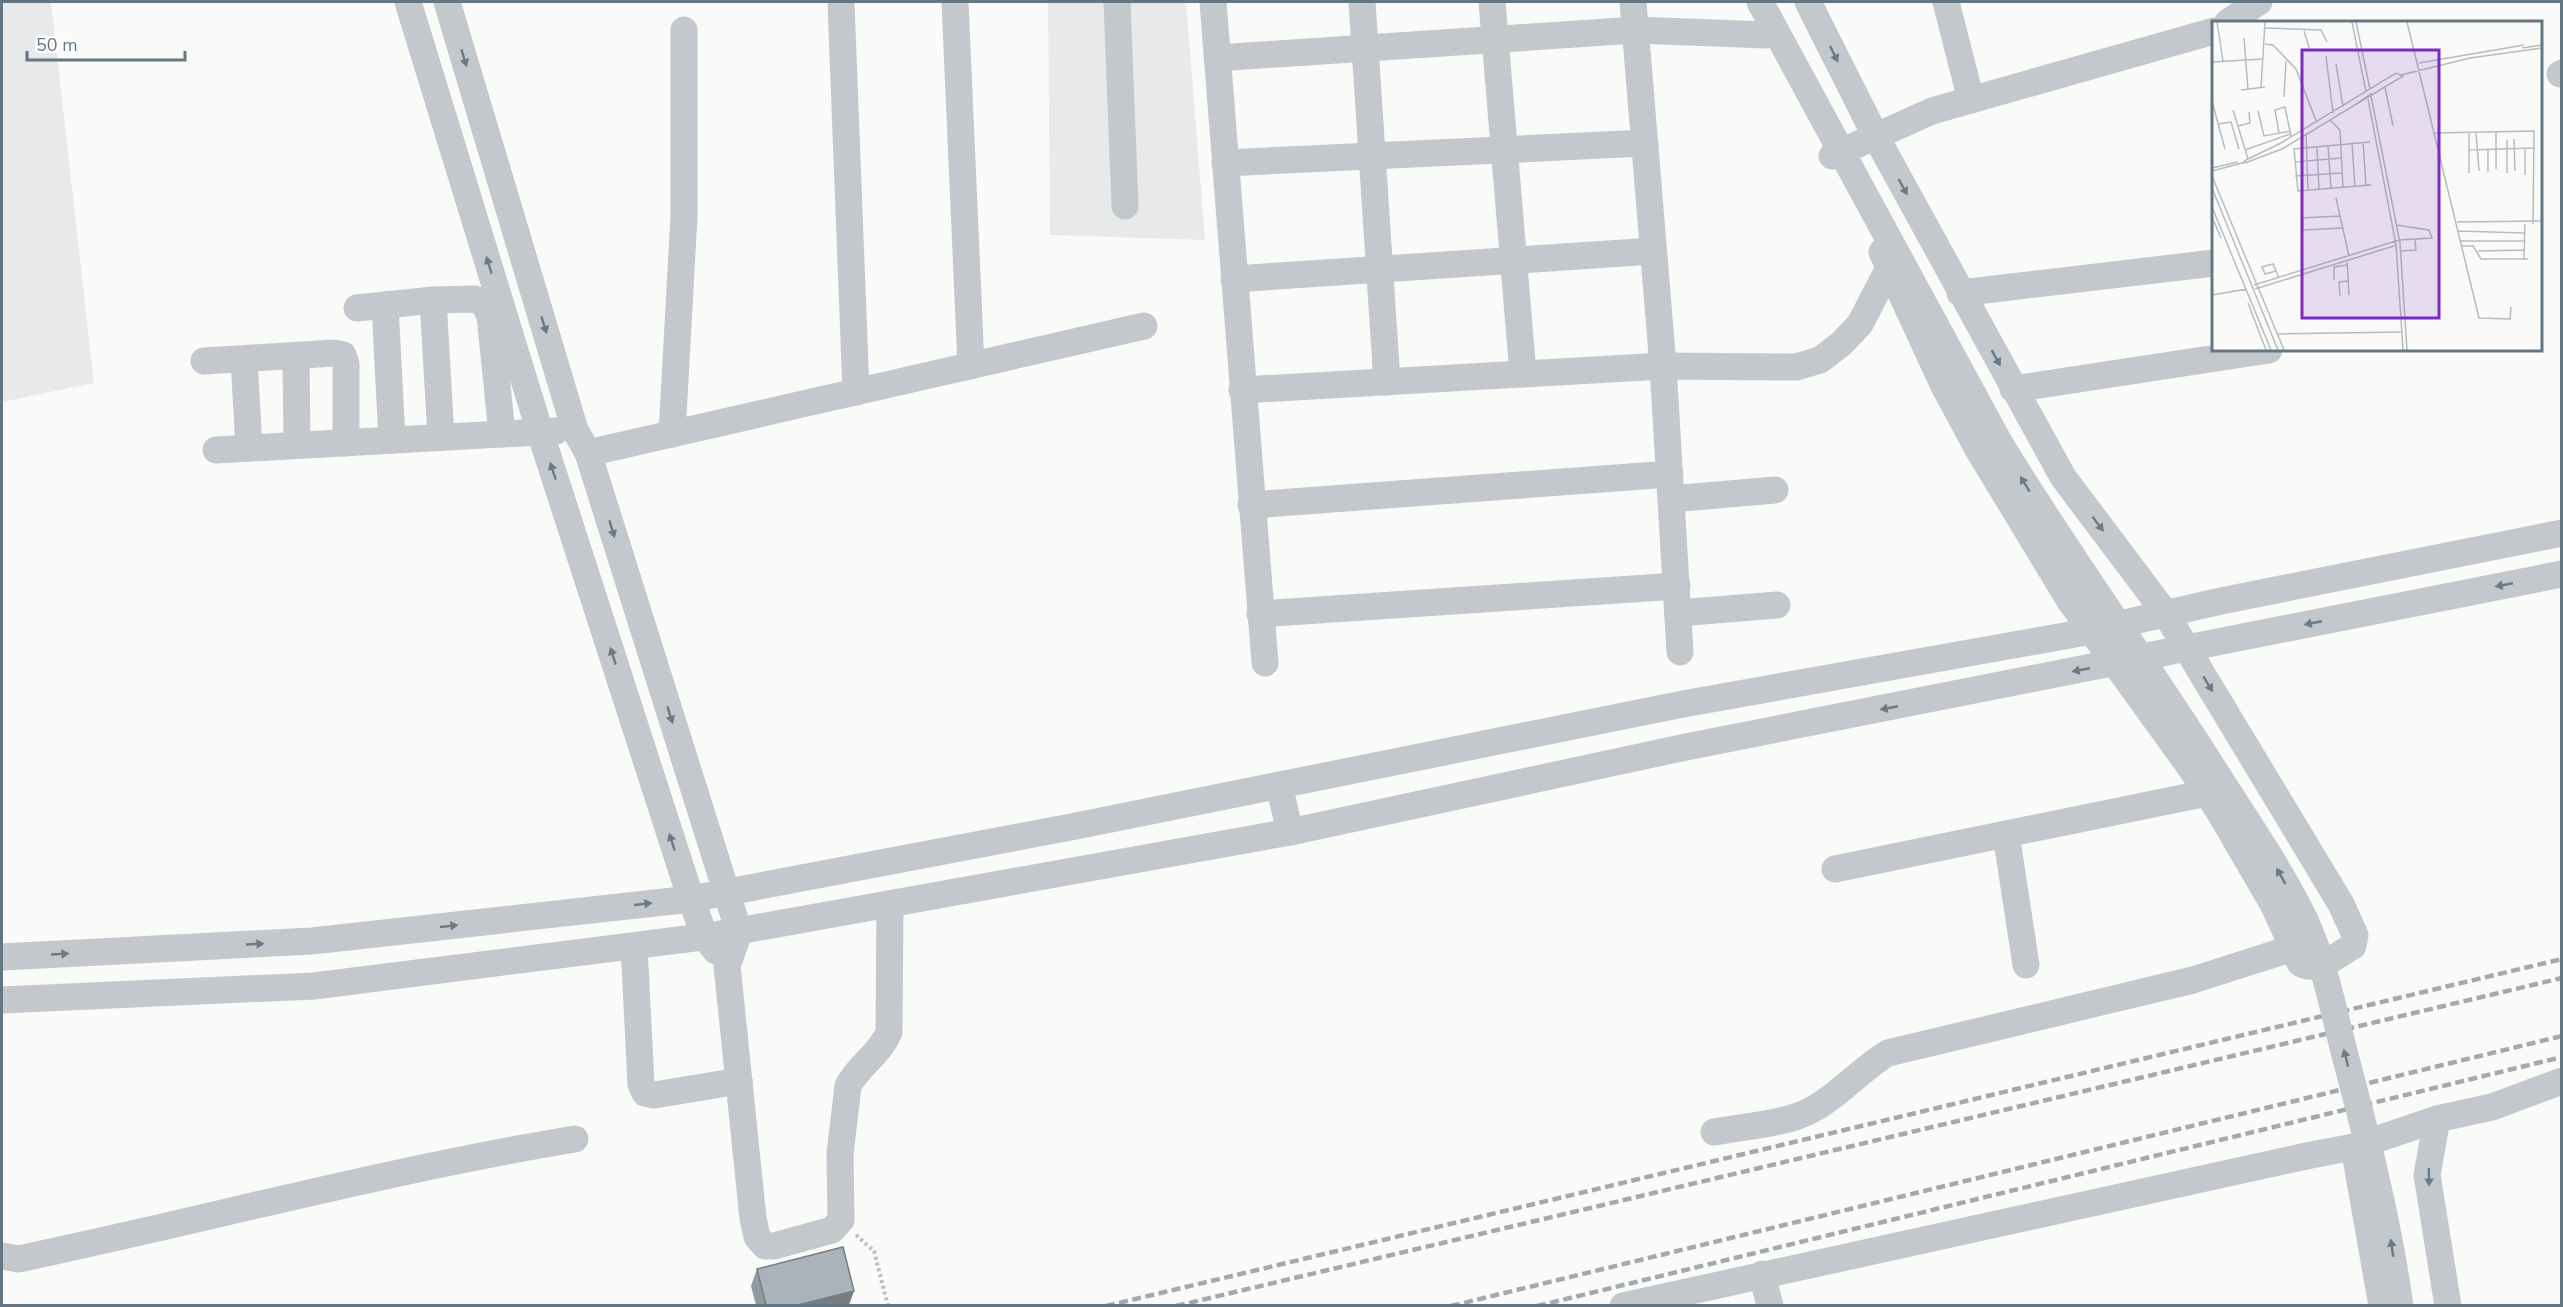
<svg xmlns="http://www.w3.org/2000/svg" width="2563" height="1307" font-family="'Nunito Sans',sans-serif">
  <rect width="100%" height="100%" fill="#fafaf8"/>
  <!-- built -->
  <g fill="#e8e9e9">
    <polygon points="2,2 51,2 94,383 2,402"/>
    <polygon points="1048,2 1186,2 1205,240 1050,235"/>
  </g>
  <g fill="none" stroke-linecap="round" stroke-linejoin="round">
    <!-- path -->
    <polyline stroke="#bbbfc2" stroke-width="4" stroke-dasharray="3 3" stroke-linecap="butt" points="856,1235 874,1251 888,1306"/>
    <!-- minor -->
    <g stroke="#c3c8cc" stroke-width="27">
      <polyline points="408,2 540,432 691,899 705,937 716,951"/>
      <path d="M 447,2 L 575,430 L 588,453 L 739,932 L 727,966 L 753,1218 L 757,1237 L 765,1246 L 774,1246 L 832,1230 L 841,1220 L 840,1154 L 848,1086 C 858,1066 880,1054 889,1032 L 890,904"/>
      <polyline points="955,2 971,366"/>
      <polyline points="1117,2 1125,206"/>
      <polyline points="1213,2 1265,663"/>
      <polyline points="1362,2 1387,382"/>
      <polyline points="1492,2 1523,374"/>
      <polyline points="1633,2 1663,366 1680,652"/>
      <path d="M 1808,2 L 1875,135 L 2063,477 L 2166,614 L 2341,904 L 2355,935 L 2353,946 C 2337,955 2317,974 2300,963 L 2273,904 L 2220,813 L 2190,767 L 2070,601 L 1979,451 L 1944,386 L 1882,252"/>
      <polyline points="1946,2 1971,100"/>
      <polyline points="841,3 856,392"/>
      <polyline points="2228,22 2259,2"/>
      <polyline points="1217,58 1636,30 1766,35"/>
      <polyline points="2560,74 2562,73"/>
      <polyline points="1832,156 1932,111 2214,31"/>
      <polyline points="1225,163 1645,143"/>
      <polyline points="1234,279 1653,251"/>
      <polyline points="1960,293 2214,263"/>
      <polyline points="433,300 441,437"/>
      <polyline points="385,305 392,440"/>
      <polyline points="357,308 433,300 475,299 484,304 490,316 502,434"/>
      <polyline points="296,357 297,445"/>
      <polyline points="244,359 249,448"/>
      <polyline points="204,361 334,353 343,355 346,364 346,443"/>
      <polyline points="2013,389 2269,350"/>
      <polyline points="1242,390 1663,366 1796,367 1820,360 1841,344 1860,324 1890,266"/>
      <polyline points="672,434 684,216 684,30"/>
      <polyline points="216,450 556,431"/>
      <polyline points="588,453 1144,326"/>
      <polyline points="1671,499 1775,490"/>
      <polyline points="1251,505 1670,474"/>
      <polyline points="1678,613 1777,605"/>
      <polyline points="1260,614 1677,586"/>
      <polyline points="1279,785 1290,832"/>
      <polyline points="2006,834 2026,965"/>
      <polyline points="1835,869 2207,793"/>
      <polyline points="634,946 641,1084 645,1093 654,1095 739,1081"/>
      <polyline points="2,957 312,941 691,899 1076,826 1683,704 2081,633 2221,601 2562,533"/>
      <polyline points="2,1000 314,986 710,936 1290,832 1686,747 2562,574"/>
      <polyline points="2437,1119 2427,1175 2448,1306"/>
      <path d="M 1714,1132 C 1740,1127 1768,1125 1792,1118 C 1830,1107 1856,1072 1888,1053 L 2193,980 L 2293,948"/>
      <polyline points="2354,1147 2382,1306"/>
      <path d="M 2,1256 L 18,1259 C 204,1220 387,1170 575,1139"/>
      <polyline points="1762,1274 1770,1306"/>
      <polyline points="1623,1306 2311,1155 2354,1147 2437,1119 2492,1107 2562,1081"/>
    </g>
    <!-- rail -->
    <g stroke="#a2aab0" stroke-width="4.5" stroke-dasharray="9 4.5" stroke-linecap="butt">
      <polyline points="1106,1306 2562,959"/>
      <polyline points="1176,1306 2562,978"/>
      <polyline points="1451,1306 2562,1036"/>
      <polyline points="1537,1306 2562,1057"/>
    </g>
    <!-- minor-bridge -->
    <path stroke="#c3c8cc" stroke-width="27" d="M 1760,2 L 1999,442 C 2070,559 2152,670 2225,787 C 2253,830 2282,873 2305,920 C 2325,964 2334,1013 2346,1059 C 2368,1142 2388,1220 2400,1306"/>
  </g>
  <!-- wall -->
  <polygon fill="#929a9f" points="757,1269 849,1305 756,1305 751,1286"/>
  <!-- shaded-wall -->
  <polygon fill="#777d82" points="854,1291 849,1305 798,1305"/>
  <!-- building -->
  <polygon fill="#aab3b9" stroke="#777d82" stroke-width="1.5" points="843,1247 854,1291 798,1305 766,1305 757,1269"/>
  <!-- one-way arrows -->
  <defs><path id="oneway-solid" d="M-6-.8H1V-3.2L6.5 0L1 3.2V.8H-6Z" transform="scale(1.5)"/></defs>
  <g fill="#6a7a87">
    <use href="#oneway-solid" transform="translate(1834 54) rotate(64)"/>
    <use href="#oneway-solid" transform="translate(464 58) rotate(73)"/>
    <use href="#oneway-solid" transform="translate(1903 187) rotate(61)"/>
    <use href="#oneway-solid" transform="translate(489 265) rotate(-107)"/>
    <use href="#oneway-solid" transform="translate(544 325) rotate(73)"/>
    <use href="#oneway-solid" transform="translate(1996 358) rotate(61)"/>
    <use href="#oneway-solid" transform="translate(553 471) rotate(-108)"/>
    <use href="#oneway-solid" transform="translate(2025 484) rotate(-121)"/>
    <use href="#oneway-solid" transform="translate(2098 524) rotate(53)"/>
    <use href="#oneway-solid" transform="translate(612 529) rotate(73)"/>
    <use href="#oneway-solid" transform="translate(2504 585) rotate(169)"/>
    <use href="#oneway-solid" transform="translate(2313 623) rotate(169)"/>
    <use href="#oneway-solid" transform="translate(613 656) rotate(-108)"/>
    <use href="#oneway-solid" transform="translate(2081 670) rotate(169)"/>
    <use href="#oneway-solid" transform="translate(2208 684) rotate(59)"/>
    <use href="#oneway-solid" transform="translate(1889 708) rotate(169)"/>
    <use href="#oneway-solid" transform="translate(670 715) rotate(73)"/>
    <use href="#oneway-solid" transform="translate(672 842) rotate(-108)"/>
    <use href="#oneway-solid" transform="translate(2281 876) rotate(-119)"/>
    <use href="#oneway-solid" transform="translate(643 904) rotate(-6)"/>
    <use href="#oneway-solid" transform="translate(449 926) rotate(-6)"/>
    <use href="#oneway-solid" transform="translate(255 944) rotate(-3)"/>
    <use href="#oneway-solid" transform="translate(60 954) rotate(-3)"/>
    <use href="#oneway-solid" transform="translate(2346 1058) rotate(-104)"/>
    <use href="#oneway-solid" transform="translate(2429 1177) rotate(89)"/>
    <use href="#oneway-solid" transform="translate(2392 1248) rotate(-98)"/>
  </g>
  <!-- overview -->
  <g transform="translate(2212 21)">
    <rect width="330" height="330" fill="#fafaf8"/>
    <path fill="none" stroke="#b5bdc2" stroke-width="1.5" d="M 5,1 L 11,40M 140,1 L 154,71M 144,1 L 158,68M 195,1 L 267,297 L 298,298 L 299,286M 53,7 L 109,9 L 115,21M 92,10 L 98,29M 32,17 L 36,69M 53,23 L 61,24 L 84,48 L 105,102M 310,27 L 330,24M 114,35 L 121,92M 0,41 L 51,38M 207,42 L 312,24M 124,43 L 131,86M 189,54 L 258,37 L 330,27M 173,66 L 181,105M 49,67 L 53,1M 29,69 L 53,66M 159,75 L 188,222 L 195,329M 72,76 L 74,40M 156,78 L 184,224 L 191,329M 0,80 L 13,128M 144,83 L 160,72M 21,89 L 36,138M 46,90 L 52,115 L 79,110M 118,99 L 128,109 L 131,167M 6,103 L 19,101 L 27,128M 26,105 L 38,102 L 37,91M 257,111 L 257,152M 264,111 L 267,150M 67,112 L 63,89 L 73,86 L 79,115M 94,112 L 96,169M 223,112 L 322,110 L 321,203M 302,118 L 303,150M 151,121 L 154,165M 158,121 L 82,128 L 86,170 L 159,164M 140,122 L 143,166M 116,124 L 119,168M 105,125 L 107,169M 276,128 L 276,151M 33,129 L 78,113M 257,129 L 322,127M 32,140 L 69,122 L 184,52 L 191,55 L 70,128 L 33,142M 83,141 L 129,137M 0,147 L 26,141M 284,148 L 284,111M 0,150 L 34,141M 295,152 L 295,119M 313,154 L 313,128M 0,155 L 72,329M 83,155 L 130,152M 0,167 L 66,329M 124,177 L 137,235M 0,186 L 59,329M 0,196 L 9,217M 89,197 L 128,195M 245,201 L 330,200M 90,209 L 131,207M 246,210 L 312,212M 248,220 L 312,220M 249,225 L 261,225 L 269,238 L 316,238M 189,230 L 204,229 L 203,219M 266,230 L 312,229M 312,238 L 313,203M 135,239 L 137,274M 64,250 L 53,253 L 50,246 L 61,243 L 67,257M 122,259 L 122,246 L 135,244M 42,264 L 187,219 L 220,217 L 217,209 L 184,204M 43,268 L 185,224M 0,274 L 35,268M 128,275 L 127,261 L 136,260M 36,282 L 54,329M 66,313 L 191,311"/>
    <path fill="#7b2cbf" fill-opacity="0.15" stroke="#7b2cbf" stroke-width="3" d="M 90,29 L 227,29 L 227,297 L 90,297 Z"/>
    <rect width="330" height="330" fill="none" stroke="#657683" stroke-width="3"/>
  </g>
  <!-- border -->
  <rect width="2563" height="1307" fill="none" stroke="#657683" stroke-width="6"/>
  <!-- scale -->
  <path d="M27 51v9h158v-9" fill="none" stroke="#657683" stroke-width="3"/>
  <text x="36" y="51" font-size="18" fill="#657683" stroke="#ffffff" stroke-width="4.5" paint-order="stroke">50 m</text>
</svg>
